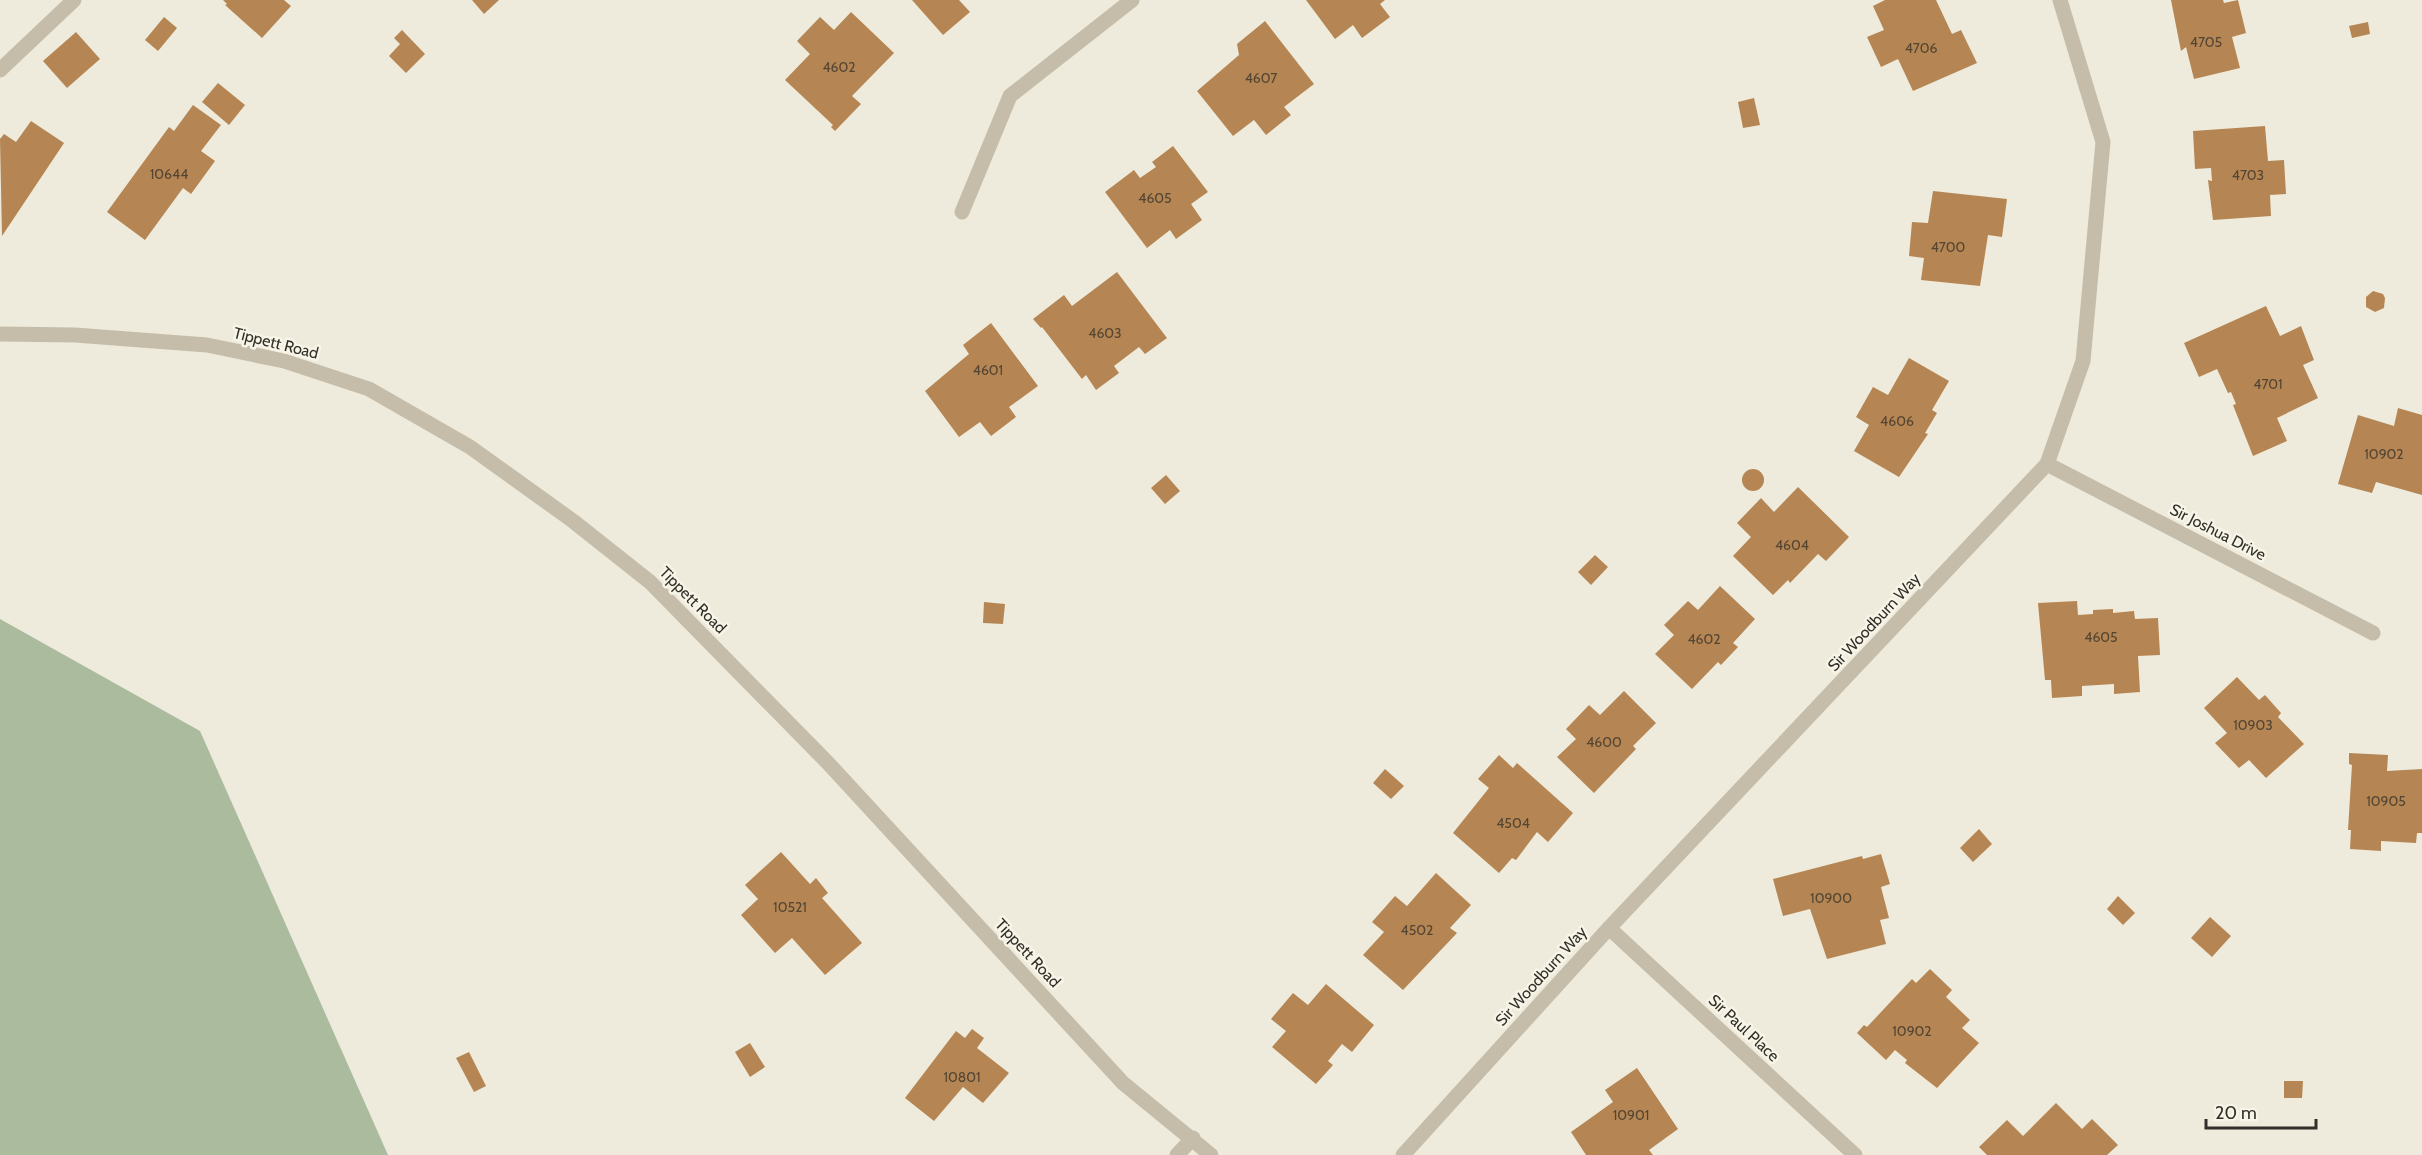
<svg xmlns="http://www.w3.org/2000/svg" width="2422" height="1155" font-family="Cabin,sans-serif">
  <rect width="100%" height="100%" fill="#eeebdc"/>
  <!-- green -->
  <polygon fill="#aabb9e" points="0,619 200,731 388,1155 0,1155"/>
  <!-- building -->
  <g fill="#b58653">
    <polygon points="223,0 284,0 291,6 262,38 225,5 227,4"/>
    <polygon points="472,0 499,0 484,14"/>
    <polygon points="912,0 959,0 970,12 943,35"/>
    <polygon points="1306,0 1385,0 1380,4 1390,17 1362,38 1353,25 1335,39"/>
    <polygon points="1885,0 1936,0 1952,34 1961,30 1977,63 1913,91 1898,59 1881,67 1867,37 1884,30 1873,6"/>
    <polygon points="2171,0 2223,0 2224,3 2238,0 2246,33 2232,37 2240,68 2194,79 2186,47 2181,51"/>
    <polygon points="851,12 894,53 852,96 861,104 835,131 831,127 833,125 785,80 810,54 797,41 820,17 834,30"/>
    <polygon points="164,17 177,28 158,51 145,40"/>
    <polygon points="1265,21 1314,84 1284,107 1291,115 1266,135 1254,120 1233,136 1197,91 1239,55 1237,44"/>
    <polygon points="2368,22 2370,34 2352,38 2349,26"/>
    <polygon points="402,30 425,54 406,73 389,56 400,44 394,38"/>
    <polygon points="76,32 100,59 67,88 43,61"/>
    <polygon points="218,83 245,105 229,125 202,102"/>
    <polygon points="1754,98 1760,125 1743,128 1738,102"/>
    <polygon points="193,105 221,125 201,151 215,161 191,194 183,188 145,240 107,212 169,127 174,131"/>
    <polygon points="31,121 64,143 2,236 0,139 4,134 16,142"/>
    <polygon points="2265,126 2268,161 2284,160 2286,194 2270,195 2271,216 2213,220 2208,180 2212,181 2211,168 2195,169 2193,131"/>
    <polygon points="1173,146 1208,192 1191,204 1202,220 1176,239 1170,230 1147,248 1105,192 1134,170 1140,178 1156,167 1152,162"/>
    <polygon points="1933,191 2007,199 2002,237 1988,235 1980,286 1921,280 1924,258 1909,256 1912,222 1928,223"/>
    <polygon points="1117,272 1167,338 1145,354 1139,347 1114,366 1119,373 1096,390 1086,375 1082,379 1042,327 1041,328 1033,319 1064,295 1072,306"/>
    <polygon points="2373,291 2383,294 2385,298 2384,308 2375,312 2366,307 2366,297"/>
    <polygon points="2266,306 2280,336 2301,326 2314,360 2303,365 2318,398 2277,418 2287,441 2253,456 2233,405 2236,404 2231,392 2228,393 2217,369 2199,377 2184,343"/>
    <polygon points="991,323 1038,386 1009,407 1016,417 991,436 980,422 959,437 925,391 969,354 963,345"/>
    <polygon points="1909,358 1949,381 1932,410 1937,413 1925,433 1928,434 1899,477 1854,451 1869,425 1856,417 1873,387 1888,395"/>
    <polygon points="2398,408 2422,415 2422,495 2376,482 2372,493 2338,484 2358,415 2394,426"/>
    <circle cx="1753" cy="480" r="11"/>
    <polygon points="1166,475 1180,491 1165,504 1151,488"/>
    <polygon points="1798,487 1849,537 1826,561 1818,554 1790,583 1788,580 1773,595 1733,556 1751,537 1737,523 1761,498 1774,512"/>
    <polygon points="1595,555 1608,567 1591,585 1578,572"/>
    <polygon points="1720,586 1755,619 1733,643 1738,647 1721,665 1718,662 1692,689 1655,654 1674,635 1664,625 1688,601 1698,610"/>
    <polygon points="2077,601 2078,615 2093,614 2093,610 2113,609 2113,613 2134,611 2135,619 2158,618 2160,655 2138,656 2140,692 2114,694 2114,684 2082,686 2082,696 2052,698 2051,680 2045,680 2038,603"/>
    <polygon points="984,602 1005,604 1003,624 983,623"/>
    <polygon points="2237,677 2259,700 2265,695 2281,713 2278,717 2304,744 2266,778 2249,760 2239,768 2215,743 2227,733 2204,708"/>
    <polygon points="1624,691 1656,723 1633,746 1636,749 1594,793 1557,757 1576,739 1566,729 1589,705 1600,715"/>
    <polygon points="2349,753 2388,755 2387,771 2422,769 2422,833 2417,833 2416,843 2381,841 2381,851 2350,849 2351,830 2348,830 2352,765 2349,764"/>
    <polygon points="1499,755 1513,768 1517,763 1573,813 1548,842 1537,832 1516,860 1512,858 1499,873 1453,833 1489,788 1478,779"/>
    <polygon points="1385,769 1404,786 1391,799 1373,783"/>
    <polygon points="1979,829 1992,844 1973,862 1960,848"/>
    <polygon points="781,852 810,884 816,878 828,893 822,898 862,943 825,975 792,938 775,953 741,915 758,899 745,885"/>
    <polygon points="1881,854 1890,884 1881,887 1889,918 1880,920 1886,944 1827,959 1810,909 1783,916 1773,879 1862,856 1863,859"/>
    <polygon points="1436,873 1471,905 1450,928 1457,933 1403,990 1363,955 1384,932 1372,922 1395,896 1407,906"/>
    <polygon points="2118,896 2135,913 2123,925 2107,909"/>
    <polygon points="2210,917 2231,936 2212,957 2191,938"/>
    <polygon points="1930,969 1952,990 1946,997 1970,1020 1962,1028 1979,1043 1937,1088 1905,1063 1907,1060 1895,1050 1886,1060 1857,1033 1864,1025 1867,1027 1912,979 1916,983"/>
    <polygon points="1326,984 1374,1025 1352,1052 1342,1044 1328,1061 1333,1065 1316,1084 1272,1047 1286,1031 1271,1019 1293,993 1308,1005"/>
    <polygon points="972,1029 984,1038 977,1048 1009,1073 983,1103 963,1087 934,1121 905,1098 956,1031 965,1038"/>
    <polygon points="750,1043 765,1067 750,1077 735,1052"/>
    <polygon points="469,1052 486,1086 474,1092 456,1058"/>
    <polygon points="1637,1068 1678,1129 1649,1150 1653,1155 1586,1155 1571,1132 1613,1102 1605,1090"/>
    <polygon points="2284,1081 2303,1081 2302,1098 2284,1098"/>
    <polygon points="2056,1103 2082,1129 2092,1119 2118,1145 2107,1155 1987,1155 1979,1147 2007,1120 2023,1136"/>
  </g>
  <g fill="none" stroke-linecap="round" stroke-linejoin="round">
    <!-- service -->
    <polyline stroke="#c5bdaa" stroke-width="15" points="1177,1155 1193,1138"/>
    <!-- minor -->
    <g stroke="#c5bdaa" stroke-width="15">
      <polyline points="0,70 74,0"/>
      <polyline points="962,212 1010,96 1132,0"/>
      <polyline points="2047,464 2373,633"/>
      <polyline points="1609,928 1855,1155"/>
      <polyline points="1403,1155 1609,928 2047,464 2083,361 2103,142 2060,0"/>
    </g>
    <!-- tertiary -->
    <polyline stroke="#c5bdaa" stroke-width="15" points="0,334 75,335 207,345 284,361 369,389 470,447 573,521 650,582 827,762 1123,1083 1211,1155"/>
  </g>
  <g text-anchor="middle" dominant-baseline="central" stroke-width="5" stroke-linejoin="round" paint-order="stroke">
    <!-- number labels -->
    <g font-size="14" fill="#544533">
      <text x="2206" y="42">4705</text>
      <text x="1921" y="48">4706</text>
      <text x="839" y="67">4602</text>
      <text x="1261" y="78">4607</text>
      <text x="169" y="174">10644</text>
      <text x="2248" y="175">4703</text>
      <text x="1155" y="198">4605</text>
      <text x="1948" y="247">4700</text>
      <text x="1105" y="333">4603</text>
      <text x="988" y="370">4601</text>
      <text x="2268" y="384">4701</text>
      <text x="1897" y="421">4606</text>
      <text x="2384" y="454">10902</text>
      <text x="1792" y="545">4604</text>
      <text x="2101" y="637">4605</text>
      <text x="1704" y="639">4602</text>
      <text x="2253" y="725">10903</text>
      <text x="1604" y="742">4600</text>
      <text x="2386" y="801">10905</text>
      <text x="1513" y="823">4504</text>
      <text x="1831" y="898">10900</text>
      <text x="790" y="907">10521</text>
      <text x="1417" y="930">4502</text>
      <text x="1912" y="1031">10902</text>
      <text x="962" y="1077">10801</text>
      <text x="1631" y="1115">10901</text>
    </g>
    <!-- street labels -->
    <g font-size="16" fill="#332f28" stroke="#f7f4e8">
      <text transform="translate(276 343) rotate(14)">Tippett Road</text>
      <text transform="translate(2218 532) rotate(27)">Sir Joshua Drive</text>
      <text transform="translate(693 600) rotate(45)">Tippett Road</text>
      <text transform="translate(1874 622) rotate(-47)">Sir Woodburn Way</text>
      <text transform="translate(1028 953) rotate(47)">Tippett Road</text>
      <text transform="translate(1541 976) rotate(-48)">Sir Woodburn Way</text>
      <text transform="translate(1744 1028) rotate(43)">Sir Paul Place</text>
    </g>
  </g>
  <!-- scale -->
  <path d="M2206 1119v9h110v-9" fill="none" stroke="#332f28" stroke-width="3"/>
  <text x="2215" y="1119" font-size="18" fill="#332f28" stroke="#f7f4e8" stroke-width="4.5" paint-order="stroke">20 m</text>
</svg>
